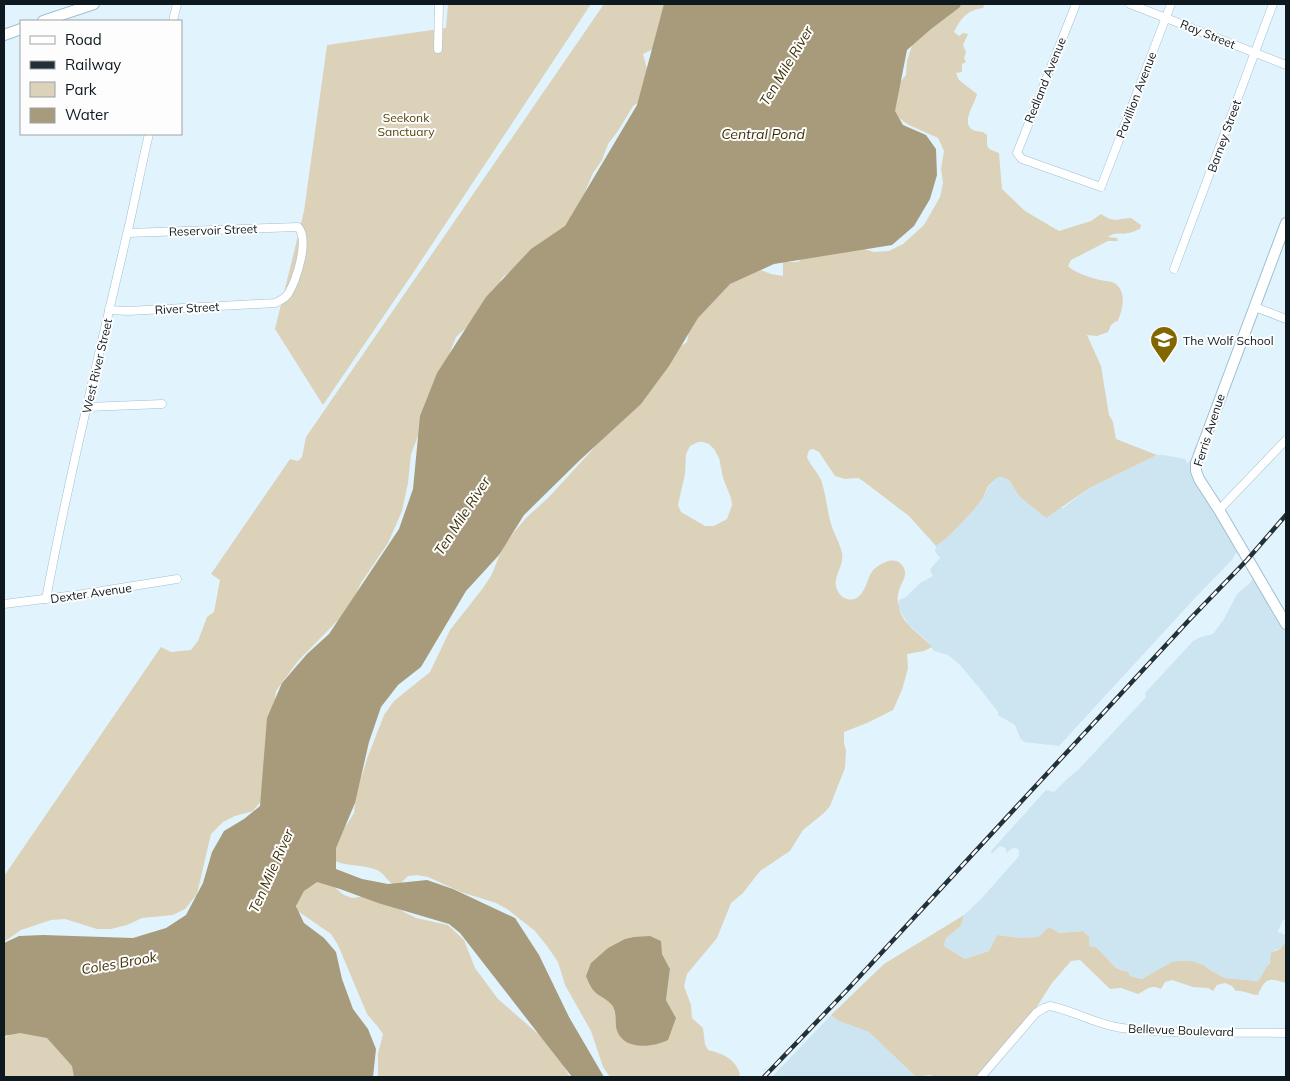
<svg xmlns="http://www.w3.org/2000/svg" width="1290" height="1081" font-family="Mulish,sans-serif">
  <rect width="100%" height="100%" fill="#e1f4fe"/>
  <!-- built -->
  <g fill="#cde5f0">
    <polygon points="1199,445 1199,459 1202,476 1241,546 1234,556 1232,560 1195,598 1059,746 1024,742 1020,738 1015,725 998,715 998,712 981,690 961,666 948,655 934,651 927,641 908,624 898,607 899,600 906,597 920,583 933,576 930,571 932,567 940,558 935,552 936,546 948,537 973,511 983,498 989,486 998,477 1002,477 1009,480 1019,496 1063,508 1091,487 1157,455 1164,455 1185,459 1187,463 1191,460 1195,447"/>
    <polygon points="1256,574 1286,621 1286,919 1282,921 1278,932 1286,935 1286,942 1280,949 1275,950 1264,975 1259,981 1225,978 1208,969 1148,976 1142,979 1135,977 1130,976 1124,970 1116,968 1096,947 1089,946 1083,931 1059,933 1049,927 1038,937 1021,938 997,935 989,951 965,959 944,946 946,938 961,926 964,915 981,899 1019,856 1019,850 1016,848 1011,849 1007,853 1005,848 1000,846 992,854 991,851 1046,790 1054,792 1068,778 1079,769 1146,697 1145,693 1193,641 1201,637 1213,634 1224,619 1237,594 1249,584"/>
    <polygon points="831,1015 839,1021 869,1032 916,1077 794,1077 789,1076 787,1077 772,1077"/>
  </g>
  <!-- green -->
  <g fill="#dcd2b9" fill-rule="evenodd">
    <polygon points="448,4 591,4 413,273 323,405 275,329 304,211 327,45 446,28"/>
    <polygon points="604,4 676,4 659,46 643,54 647,69 647,97 633,106 618,131 608,144 602,160 593,173 580,204 563,231 502,278 496,291 467,327 456,337 411,454 408,483 402,511 388,543 361,583 354,598 343,615 298,661 276,691 262,800 253,811 235,816 223,822 211,834 197,894 185,909 173,915 142,918 127,925 111,929 97,929 65,919 51,920 21,930 4,942 4,876 161,647 171,652 191,650 198,641 207,617 214,612 220,580 211,574 290,459 298,461 302,457 306,437"/>
    <path d="M 953,4 L 985,4 L 983,8 C 966,11 962,17 954,32 L 959,36 L 963,33 L 968,34 L 963,45 L 966,52 L 964,58 L 966,62 L 962,64 L 962,72 L 956,73 L 959,80 L 977,94 C 975,105 954,131 983,132 L 987,135 L 987,145 L 989,149 L 999,153 L 1002,189 L 1025,211 L 1059,231 L 1091,221 L 1101,214 C 1114,223 1116,219 1131,218 L 1141,225 L 1140,229 C 1136,230 1132,233 1128,233 C 1120,235 1115,231 1108,237 L 1117,238 L 1118,241 L 1108,241 L 1071,260 L 1068,266 C 1073,272 1091,278 1100,280 C 1104,281 1109,281 1112,282 C 1128,288 1123,311 1117,322 L 1116,321 L 1111,325 L 1108,332 L 1097,336 L 1087,335 L 1101,366 L 1109,415 L 1113,422 L 1116,439 L 1157,455 L 1091,487 L 1046,518 L 1019,496 L 1009,480 L 1002,477 L 998,477 L 988,486 L 983,498 L 973,511 L 948,537 L 936,546 L 909,516 L 863,481 L 858,478 L 845,479 L 835,476 L 819,452 L 813,449 L 809,450 L 807,457 C 810,465 817,471 821,480 C 826,494 827,510 831,524 C 834,534 840,543 842,553 C 845,567 829,579 839,593 C 844,601 855,602 861,594 C 871,582 865,570 886,562 C 890,560 896,560 900,563 C 912,574 899,584 898,595 C 897,598 898,603 899,606 C 900,623 922,635 932,647 L 924,651 L 907,654 L 908,668 L 902,690 L 893,710 L 867,723 L 844,732 L 844,743 L 846,750 L 845,768 L 830,806 L 824,813 L 803,830 L 790,851 L 760,871 L 743,893 L 731,903 L 717,938 L 687,974 L 684,986 L 691,1005 L 692,1018 L 703,1028 L 705,1044 L 708,1050 C 723,1054 735,1058 740,1074 L 738,1077 L 610,1077 L 603,1067 L 591,1031 L 565,985 L 558,962 L 547,946 L 535,931 L 507,909 L 496,903 L 461,892 L 428,877 L 417,875 L 408,876 L 397,887 C 389,883 384,874 379,871 C 365,864 347,867 332,860 L 337,840 L 354,813 L 356,794 L 368,756 L 384,715 L 394,701 L 430,672 L 450,630 L 483,588 L 491,576 L 503,547 L 515,531 L 526,518 L 549,497 L 593,449 L 674,351 L 687,342 L 690,325 L 690,312 L 753,267 L 771,274 L 783,276 L 783,262 L 798,262 L 810,252 L 858,247 L 874,252 L 889,251 L 903,244 L 924,225 L 940,197 L 943,183 L 941,169 L 944,151 L 938,138 L 909,125 L 896,116 L 889,102 L 895,88 L 906,75 L 907,61 L 912,45 ZM 698,442 L 703,442 L 709,444 L 714,449 L 719,458 L 723,478 L 731,498 L 732,505 L 727,519 L 714,526 L 705,526 L 681,512 L 678,505 L 685,474 L 686,454 L 690,446 ZM 662,954 L 670,969 L 666,1000 L 676,1018 L 616,1028 L 615,1010 L 612,1004 Z"/>
    <path d="M 309,882 L 328,882 L 344,895 L 352,898 L 380,894 L 404,912 L 416,918 L 448,925 L 464,940 L 475,968 L 498,999 L 552,1046 L 570,1077 L 378,1077 L 378,1054 L 383,1034 L 378,1027 L 367,1014 L 338,945 L 331,934 L 299,912 C 292,901 302,891 309,882 Z"/>
    <path d="M 964,915 L 961,926 L 946,938 L 944,946 L 965,959 L 989,951 L 997,935 L 1021,938 L 1038,937 L 1049,927 L 1059,933 L 1083,931 L 1089,937 L 1089,946 L 1096,947 L 1116,968 L 1128,972 L 1130,976 L 1142,979 L 1172,962 L 1180,961 L 1192,961 L 1205,966 L 1208,969 L 1225,978 L 1258,981 C 1263,976 1265,967 1270,963 L 1271,953 L 1280,949 L 1286,942 L 1286,983 C 1269,977 1265,978 1258,995 C 1249,995 1244,990 1236,991 L 1232,986 L 1225,983 L 1217,985 L 1213,991 L 1208,988 L 1193,987 L 1172,980 L 1165,982 L 1161,989 C 1150,984 1148,989 1138,994 L 1121,988 L 1110,989 L 1080,960 L 1071,961 L 1052,983 L 1031,1016 L 982,1077 L 936,1077 L 930,1075 L 916,1077 L 869,1032 L 839,1021 L 831,1015 L 884,964 Z"/>
    <polygon points="21,1029 48,1029 84,1077 4,1077 4,1038"/>
  </g>
  <!-- water -->
  <g fill="#a79b7c">
    <polygon points="664,4 961,4 960,7 931,29 907,50 895,111 903,125 926,135 936,149 937,175 930,199 914,226 892,245 774,264 730,284 698,318 669,366 641,404 580,460 524,515 499,555 466,591 421,667 398,685 381,707 369,742 355,803 336,848 336,869 362,879 388,884 427,880 453,889 515,918 539,955 569,1017 604,1077 572,1077 460,933 449,924 378,903 340,889 317,882 304,891 296,906 304,923 324,938 336,952 342,979 353,1009 368,1029 376,1049 373,1077 74,1077 72,1066 47,1038 20,1033 4,1036 4,943 19,936 43,935 133,938 166,928 186,915 203,883 212,852 224,831 244,819 260,806 267,718 282,683 307,654 329,634 399,529 413,489 420,416 437,373 486,297 531,249 565,226 637,105"/>
    <path d="M 650,936 L 661,941 L 662,954 L 670,969 L 666,1000 L 676,1018 L 668,1040 C 652,1048 621,1051 616,1027 C 615,1019 617,1010 611,1004 C 606,998 598,996 593,990 C 590,986 588,981 586,976 L 591,963 L 608,948 L 625,939 L 634,937 Z"/>
  </g>
  <g fill="none" stroke-linecap="round" stroke-linejoin="round">
    <defs>
      <g id="minor">
        <polyline points="1076,4 1017,153 1022,159 1101,187 1171,4"/>
        <polyline points="1130,4 1286,65"/>
        <polyline points="173,21 177,4"/>
        <polyline points="438,49 439,4"/>
        <polyline points="1174,269 1273,4"/>
        <polyline points="1255,307 1286,319"/>
        <path d="M 109,310 L 128,311 L 275,303 C 280,301 284,299 288,294 C 296,281 310,240 298,227 L 128,233"/>
        <polyline points="87,407 162,404"/>
        <polyline points="1219,510 1286,440"/>
        <path d="M 46,599 C 69,476 99,355 127,234 C 135,201 141,167 149,134"/>
        <polyline points="4,604 83,594 177,579"/>
        <path d="M 981,1077 L 1036,1013 L 1044,1008 L 1050,1006 C 1075,1011 1097,1025 1122,1028 C 1174,1035 1233,1032 1286,1033"/>
      </g>
      <g id="tertiary">
        <polyline points="43,21 94,4"/>
        <polyline points="4,35 21,29"/>
        <polyline points="1286,223 1196,463 1196,471 1199,479 1219,510 1286,624"/>
      </g>
    </defs>
    <!-- minor casing -->
    <use href="#minor" stroke="#a0bfd0" stroke-width="9"/>
    <!-- tertiary casing -->
    <use href="#tertiary" stroke="#a0bfd0" stroke-width="12"/>
    <!-- minor -->
    <use href="#minor" stroke="#fff" stroke-width="8"/>
    <!-- tertiary -->
    <use href="#tertiary" stroke="#fff" stroke-width="10"/>
    <defs>
      <polyline id="rail" points="764,1077 848,989 1191,618 1247,560 1286,515"/>
    </defs>
    <!-- rail casing -->
    <use href="#rail" stroke="#243037" stroke-width="4.5"/>
    <!-- rail -->
    <use href="#rail" stroke="#fdfdfd" stroke-width="2.5" stroke-dasharray="8" stroke-linecap="butt"/>
  </g>
  <!-- icons -->
  <defs>
    <symbol id="school-pin" viewBox="-11 -11 22 30"><path d="M0 17L-7.5 6A9.5 9.5 0 1 1 7.5 6Z" fill="#826600" stroke="#fdfdfd"/><path d="M0-5L7-2L0 1L-7-2ZM-4 1L0 2.5L4 1V4Q0 6-4 4Z" fill="#fff"/></symbol>
  </defs>
  <g fill-rule="evenodd">
    <use href="#school-pin" x="1148" y="324" width="32" height="43"/>
  </g>
  <g text-anchor="middle" dominant-baseline="central" stroke-width="4" stroke-linejoin="round" paint-order="stroke">
    <!-- street labels -->
    <g font-size="12" fill="#0e191f" stroke="#fdfdfd">
      <text transform="translate(1208 34) rotate(22)">Ray Street</text>
      <text transform="translate(1045 80) rotate(-68)">Redland Avenue</text>
      <text transform="translate(1136 95) rotate(-69)">Pavillion Avenue</text>
      <text transform="translate(1224 136) rotate(-70)">Barney Street</text>
      <text transform="translate(213 230) rotate(-2)">Reservoir Street</text>
      <text transform="translate(187 308) rotate(-3)">River Street</text>
      <text transform="translate(97 366) rotate(-77)">West River Street</text>
      <text transform="translate(1209 430) rotate(-72)">Ferris Avenue</text>
      <text transform="translate(91 593) rotate(-8)">Dexter Avenue</text>
      <text transform="translate(1181 1030) rotate(2)">Bellevue Boulevard</text>
    </g>
    <!-- park labels -->
    <g font-size="12" fill="#564409" stroke="#fdfdfd">
      <text x="406" y="117">Seekonk<tspan x="406" dy="14">Sanctuary</tspan></text>
    </g>
    <!-- poi labels -->
    <g font-size="12" fill="#0e191f" stroke="#fdfdfd" text-anchor="start">
      <text x="1183" y="340">The Wolf School</text>
    </g>
    <!-- water labels -->
    <g font-size="14" font-style="italic" fill="#3d3004" stroke="#fdfdfd">
      <text transform="translate(786 66) rotate(-59)">Ten Mile River</text>
      <text x="763" y="134">Central Pond</text>
      <text transform="translate(462 516) rotate(-57)">Ten Mile River</text>
      <text transform="translate(271 871) rotate(-66)">Ten Mile River</text>
      <text transform="translate(119 963) rotate(-10)">Coles Brook</text>
    </g>
  </g>
  <!-- border -->
  <rect width="1290" height="1081" fill="none" stroke="#0e191f" stroke-width="10"/>
  <!-- legend -->
  <rect x="20" y="20" width="162" height="115" fill="#fdfdfd" stroke="#9da2a4"/>
  <rect x="30" y="36" width="25" height="8" fill="#ffffff" stroke="#9da2a4"/>
  <text x="65" y="45" font-size="15" fill="#0e191f">Road</text>
  <rect x="30" y="61" width="25" height="8" fill="#243037" stroke="#9da2a4"/>
  <text x="65" y="70" font-size="15" fill="#0e191f">Railway</text>
  <rect x="30" y="82" width="25" height="15" fill="#dcd2b9" stroke="#9da2a4"/>
  <text x="65" y="95" font-size="15" fill="#0e191f">Park</text>
  <rect x="30" y="108" width="25" height="15" fill="#a79b7c" stroke="#9da2a4"/>
  <text x="65" y="120" font-size="15" fill="#0e191f">Water</text>
</svg>
